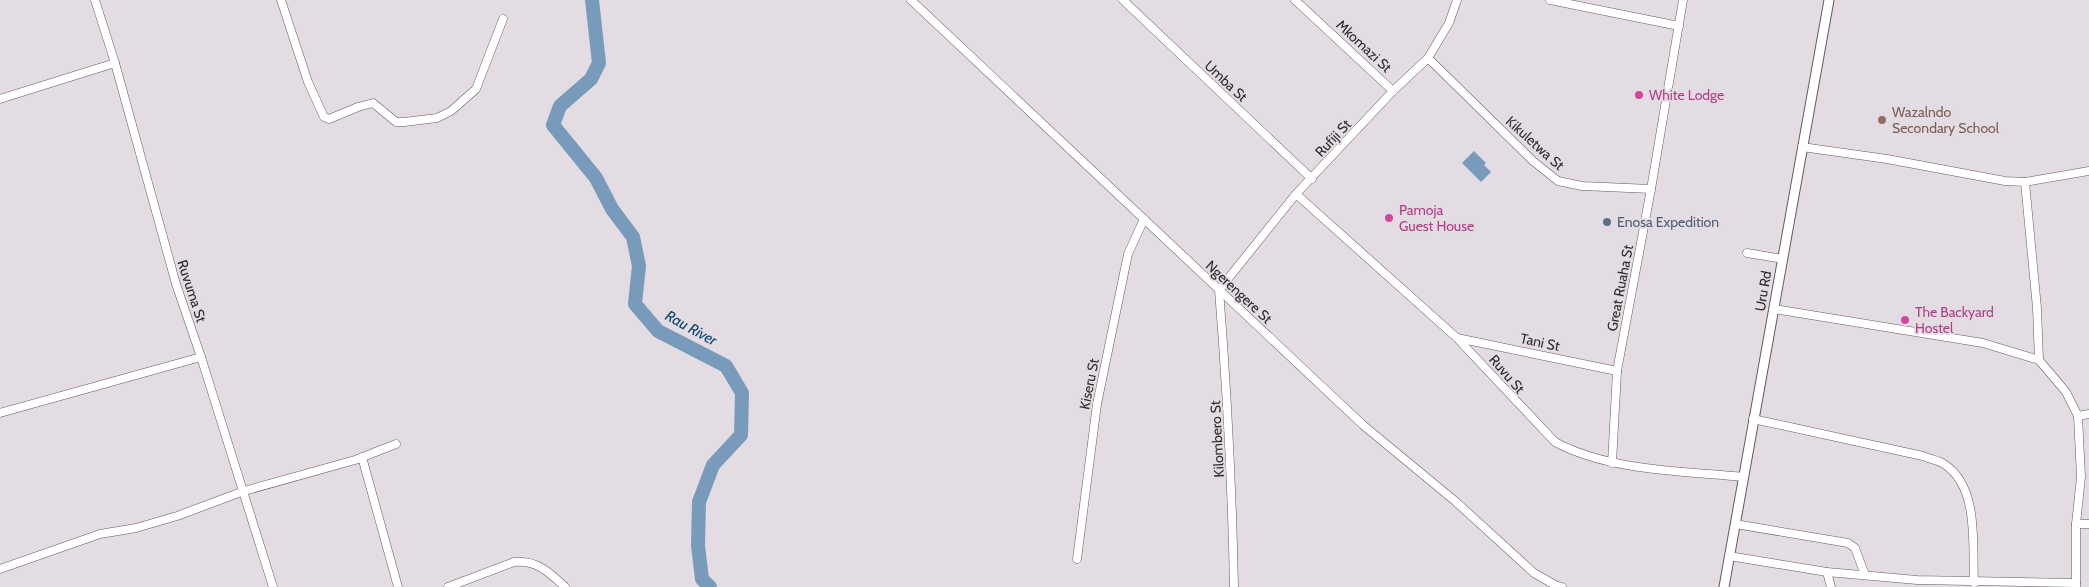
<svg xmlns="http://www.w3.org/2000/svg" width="2089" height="587" font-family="Cabin,sans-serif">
  <rect width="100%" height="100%" fill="#e3dce3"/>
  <!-- water -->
  <polygon fill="#789bbb" points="1474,151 1486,163 1484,165 1491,172 1481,182 1462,163"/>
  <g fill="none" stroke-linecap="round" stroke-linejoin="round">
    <!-- river -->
    <polyline stroke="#789bbb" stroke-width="14" points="592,0 599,63 591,79 560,106 553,125 596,178 612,209 633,237 639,266 635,304 658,331 726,366 742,393 741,435 713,465 699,502 698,546 702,579 710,587"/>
    <defs>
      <g id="minor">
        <polyline points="95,0 115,63 176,284 201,357 273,587"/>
        <polyline points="281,0 308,82 324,117 329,119 358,107 373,103 396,122 404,122 437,118 451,111 476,89 503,19"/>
        <polyline points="911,0 1363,425 1455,501 1534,573 1555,585 1562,587"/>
        <polyline points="1123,0 1312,179"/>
        <polyline points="1295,0 1393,91"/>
        <polyline points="1550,0 1679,26"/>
        <polyline points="1428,58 1533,161 1558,181 1582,186 1651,189"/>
        <polyline points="0,99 115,63"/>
        <polyline points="1802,147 1887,159 2005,181 2025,182 2089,171"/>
        <polyline points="2025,182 2037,308 2039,360"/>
        <path d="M 1296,194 L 1457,338 L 1555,442 C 1609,471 1682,471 1743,477"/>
        <polyline points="1747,253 1783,259"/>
        <polyline points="1774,309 1983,343 2039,360 2066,392 2078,416 2081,477 2076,524 2076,587"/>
        <polyline points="1457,338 1617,371"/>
        <polyline points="0,413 201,357"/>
        <polyline points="2078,416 2089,414"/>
        <path d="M 1753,419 L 1923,456 C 1929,459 1938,460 1944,464 C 1980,487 1972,546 1974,583"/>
        <polyline points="362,457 398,587"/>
        <polyline points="1612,463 1617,371 1651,189 1683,0"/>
        <polyline points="1735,524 1848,543 1855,548 1865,575"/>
        <polyline points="2076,524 2089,524"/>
        <polyline points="1729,556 1827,572 1917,580 2076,583"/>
        <polyline points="1077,559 1097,404 1128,254 1144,219"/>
        <polyline points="0,569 100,534 136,528 177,516 244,491 355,460 396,444"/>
        <polyline points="1827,572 1831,587"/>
        <path d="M 448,587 L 514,562 C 537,560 549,572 565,587"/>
        <path d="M 1234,587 C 1232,488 1227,389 1219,290 L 1296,194 L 1393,91 L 1428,58 L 1449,23 L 1457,0"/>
      </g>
      <polyline id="tertiary" points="1724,587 1829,0"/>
    </defs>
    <!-- minor casing -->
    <use href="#minor" stroke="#615b61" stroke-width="9"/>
    <!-- tertiary casing -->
    <use href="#tertiary" stroke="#615b61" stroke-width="11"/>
    <!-- minor -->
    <use href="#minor" stroke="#fff" stroke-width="8"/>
    <!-- tertiary -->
    <use href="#tertiary" stroke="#fff" stroke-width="9"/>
  </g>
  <!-- markers -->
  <g fill="#d1479c" stroke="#e3dce3" stroke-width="2">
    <circle cx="1639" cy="95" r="5"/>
    <circle cx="1389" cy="218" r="5"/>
    <circle cx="1905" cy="320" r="5"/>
  </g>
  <circle fill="#8d6e63" stroke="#e3dce3" stroke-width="2" cx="1882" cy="120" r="5"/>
  <circle fill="#5c6f8a" stroke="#e3dce3" stroke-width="2" cx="1607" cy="222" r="5"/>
  <g text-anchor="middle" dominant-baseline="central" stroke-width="4" stroke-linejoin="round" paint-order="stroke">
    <!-- street labels -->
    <g font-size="14" fill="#2d2a2d" stroke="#e3dce3">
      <text transform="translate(1364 46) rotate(43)">Mkomazi St</text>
      <text transform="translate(1226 81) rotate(43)">Umba St</text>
      <text transform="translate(1333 138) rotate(-47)">Rufiji St</text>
      <text transform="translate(1535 143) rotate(42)">Kikuletwa St</text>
      <text transform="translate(1620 288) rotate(-79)">Great Ruaha St</text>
      <text transform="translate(192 291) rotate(72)">Ruvuma St</text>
      <text transform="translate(1763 291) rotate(-80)">Uru Rd</text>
      <text transform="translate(1239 292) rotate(43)">Ngerengere St</text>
      <text transform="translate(1540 342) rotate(12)">Tani St</text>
      <text transform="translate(1507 374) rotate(49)">Ruvu St</text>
      <text transform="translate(1089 384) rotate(-79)">Kiseru St</text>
      <text transform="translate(1217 439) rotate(-93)">Kilombero St</text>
    </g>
    <!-- hotel labels -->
    <g font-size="14" fill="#b23c85" stroke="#e3dce3" text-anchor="start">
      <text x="1649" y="95">White Lodge</text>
      <text x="1399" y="210">Pamoja<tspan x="1399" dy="16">Guest House</tspan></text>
      <text x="1915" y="312">The Backyard<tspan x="1915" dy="16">Hostel</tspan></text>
    </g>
    <!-- education labels -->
    <g font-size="14" fill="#785e54" stroke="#e3dce3" text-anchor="start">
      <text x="1892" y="112">Wazalndo<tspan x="1892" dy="16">Secondary School</tspan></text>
    </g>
    <!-- service labels -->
    <g font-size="14" fill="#4e5e75" stroke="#e3dce3" text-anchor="start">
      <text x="1617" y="222">Enosa Expedition</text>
    </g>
    <!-- water labels -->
    <g font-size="15" font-style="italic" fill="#0a446f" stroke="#e3dce3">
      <text transform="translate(691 328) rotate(29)">Rau River</text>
    </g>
  </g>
</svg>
